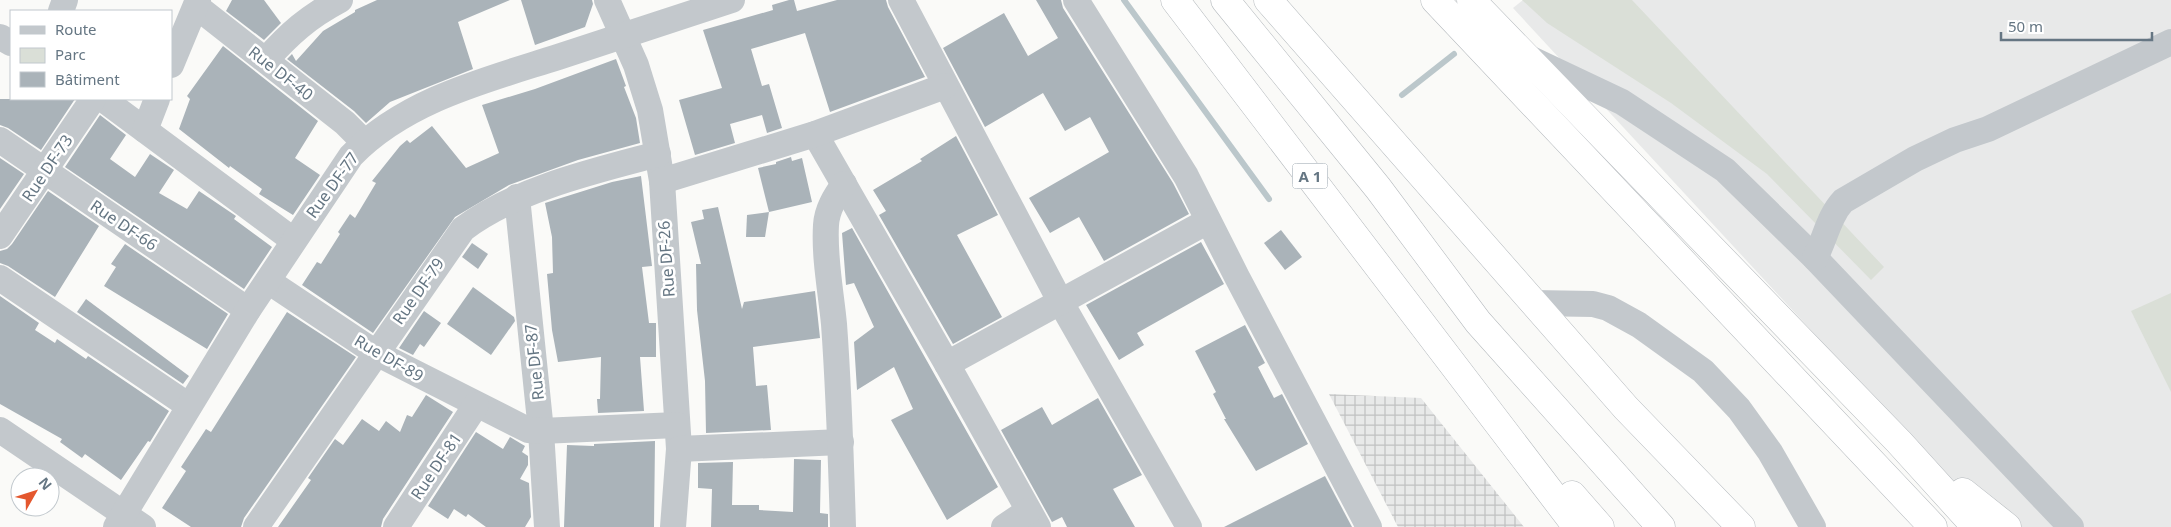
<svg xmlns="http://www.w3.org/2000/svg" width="2171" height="527" font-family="'Noto Sans',sans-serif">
  <defs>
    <pattern id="industrial-grid" width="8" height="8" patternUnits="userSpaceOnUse" patternTransform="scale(1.25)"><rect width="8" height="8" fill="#e8e9e9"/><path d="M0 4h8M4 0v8" fill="none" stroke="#c0c1c2"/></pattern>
  </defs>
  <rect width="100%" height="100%" fill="#fafaf8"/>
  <!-- built -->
  <polygon fill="#e8e9e9" points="1523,0 2171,0 2171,527 1993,527 1513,8"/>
  <!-- industrial -->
  <polygon fill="url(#industrial-grid)" points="1329,394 1421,398 1524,527 1398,527"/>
  <!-- green -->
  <g fill="#dadfd7">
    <polygon points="1522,0 1632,0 1884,267 1871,280 1767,174 1671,103 1547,23"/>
    <polygon points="2171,293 2171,392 2131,311"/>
  </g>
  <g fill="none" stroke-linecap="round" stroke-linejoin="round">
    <!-- stream -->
    <g stroke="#bbc7cb" stroke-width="6">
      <polyline points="1124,0 1269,199"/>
      <polyline points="1402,95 1454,54"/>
    </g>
  </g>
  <!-- building -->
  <g fill="#aab3b9">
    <polygon points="232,0 264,0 281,23 264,40 226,11"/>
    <polygon points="377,0 510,0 458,22 473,69 390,102 366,123 354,111 287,59 292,54 296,61 323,31 355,12 355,10"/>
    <polygon points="521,0 592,0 593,4 585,27 535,45"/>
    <polygon points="789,0 794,0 797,11 837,0 886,0 888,7 925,77 830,112 805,33 751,49 762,86 769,84 782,128 767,133 762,115 730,124 735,143 695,155 679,100 722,88 703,30 773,10 772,5"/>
    <polygon points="1036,0 1061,0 1063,8 1173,183 1189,214 1104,261 1079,217 1050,233 1029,198 1109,152 1090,117 1065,131 1043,93 985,127 943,48 1004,13 1028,56 1058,38"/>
    <polygon points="223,46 318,121 295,158 320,175 293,215 259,194 262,189 230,166 229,168 179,129 190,99 187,96"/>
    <polygon points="616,59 626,86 624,87 636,118 640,143 578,160 509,185 455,217 373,333 302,285 317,262 321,264 340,234 338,232 350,214 355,218 376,183 372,181 400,146 407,140 410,143 432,126 466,168 499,153 482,105 535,89"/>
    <polygon points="0,99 75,99 41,150 8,128 0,125"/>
    <polygon points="100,115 126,135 110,159 135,177 150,154 174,170 159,193 187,209 199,191 236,216 234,219 272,247 244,289 65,167"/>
    <polygon points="956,136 998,215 957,235 1002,317 953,344 879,215 886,211 873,190 922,161 920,159"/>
    <polygon points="791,157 792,161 802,158 812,202 769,212 758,168 776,164 776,162"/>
    <polygon points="0,158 24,174 0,209"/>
    <polygon points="641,176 652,266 642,267 649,323 656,323 656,357 640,357 644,411 598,413 597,399 600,399 601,357 558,362 552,330 547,274 553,273 552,237 545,203 612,182"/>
    <polygon points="48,191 99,226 55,297 8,266 0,263 0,251 7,249 12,244"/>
    <polygon points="718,207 742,309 744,302 815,291 820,338 753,347 756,386 767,385 771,430 706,433 705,381 697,310 696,264 701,264 691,222 704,219 702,210"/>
    <polygon points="769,212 765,237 746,237 747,215"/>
    <polygon points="852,228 998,487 947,520 891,420 913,409 894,367 857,390 854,342 874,327 854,283 846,285 842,233"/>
    <polygon points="1281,230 1302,257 1285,270 1264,243"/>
    <polygon points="1201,242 1224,284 1137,333 1144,345 1119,360 1086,305"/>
    <polygon points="472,243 488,254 478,269 462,257"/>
    <polygon points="125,244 228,314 207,349 104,286 116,267 111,264"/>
    <polygon points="473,287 514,317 515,321 491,355 447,324"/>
    <polygon points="0,296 39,323 35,330 55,343 57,339 86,359 88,356 169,411 150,442 148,441 121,480 85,454 82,458 60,442 62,439 0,404"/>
    <polygon points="86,299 189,376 183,384 77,312"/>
    <polygon points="424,311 441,323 424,347 420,344 413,355 399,348"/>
    <polygon points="287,312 356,357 244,518 241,527 191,527 162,508 186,471 181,467 206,429 211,432"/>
    <polygon points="1245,325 1265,363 1258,367 1274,398 1282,394 1308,444 1256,471 1224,419 1226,419 1213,394 1216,392 1195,351"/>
    <polygon points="426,395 453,412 383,519 381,527 278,527 311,480 308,478 335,439 343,445 362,419 379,431 386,421 400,432 407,415 412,417"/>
    <polygon points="1098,398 1142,475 1113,489 1135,527 1067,527 1062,517 1052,522 1001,430 1042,407 1052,425"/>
    <polygon points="476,432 503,449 510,437 525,446 522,452 528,456 528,465 520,479 529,483 531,517 525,527 486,527 468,514 466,517 454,509 448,519 428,506"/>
    <polygon points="655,441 654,527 564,527 567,445 594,446 594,444"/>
    <polygon points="794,459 821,460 820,513 828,514 828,527 711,527 712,489 698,488 698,463 733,462 732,505 759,505 759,510 793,512"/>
    <polygon points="1325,476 1352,527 1224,527"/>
  </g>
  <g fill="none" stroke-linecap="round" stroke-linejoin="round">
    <defs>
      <g id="highway">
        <polyline points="1175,0 1577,527"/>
        <polyline points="1225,0 1378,188 1478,322 1661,527"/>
        <polyline points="1268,0 1626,408 1741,527"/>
        <polyline points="1435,0 1933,527"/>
        <polyline points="1471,0 1899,442 1976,527"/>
        <polyline points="1963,492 2007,527"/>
        <polyline points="1572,495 1600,527"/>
      </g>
    </defs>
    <!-- highway casing -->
    <use href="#highway" stroke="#b4b9bd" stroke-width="29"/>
    <!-- minor -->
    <g stroke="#c3c8cc" stroke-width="26">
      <polyline points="607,0 636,65 650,110 662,181 679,449 673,527"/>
      <polyline points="901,0 1060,301 1189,527"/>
      <polyline points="1076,0 1186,176 1237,277 1369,527"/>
      <polyline points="196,6 345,123 364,142"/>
      <polyline points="61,11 65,0"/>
      <polyline points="0,37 11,43"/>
      <polyline points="1529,58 1622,102 1725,170 1815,258 2071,527"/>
      <path d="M 266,60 C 289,34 308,17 340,0"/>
      <polyline points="171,65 198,0"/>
      <polyline points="103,99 293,240"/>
      <polyline points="145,130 157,99"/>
      <polyline points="815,134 947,364 1038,527"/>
      <polyline points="0,140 248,310"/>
      <polyline points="662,181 815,134 945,86"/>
      <polyline points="517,197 541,431 547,527"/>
      <polyline points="0,236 93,99"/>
      <path d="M 1815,258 C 1825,239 1829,216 1843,201 L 1915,159 L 1955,140 L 1988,129 L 2171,42"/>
      <polyline points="0,278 189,406"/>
      <polyline points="268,281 376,353 528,430 541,431 677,425"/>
      <polyline points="1533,303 1593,304 1608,308 1639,325 1703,371 1739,409 1770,452 1813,527"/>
      <polyline points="947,364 1208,221"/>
      <polyline points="0,430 143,527"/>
      <polyline points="679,449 841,442"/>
      <path d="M 116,527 L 248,310 L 351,156 C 405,100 486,80 558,57 C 616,38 674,19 732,0"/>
      <path d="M 256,527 L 463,229 C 516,189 594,171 658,154"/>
      <polyline points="396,527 476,405"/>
      <path d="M 843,527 C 841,459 839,392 834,324 C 831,292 824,258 826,225 C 827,209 835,197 844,184"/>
      <polyline points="1004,527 1028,511"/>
    </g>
    <!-- highway -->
    <use href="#highway" stroke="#fff" stroke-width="28"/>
  </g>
  <g text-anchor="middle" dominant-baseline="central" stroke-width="5" stroke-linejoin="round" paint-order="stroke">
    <!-- shield labels -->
    <rect fill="#fff" stroke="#939fa8" stroke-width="1" x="1292.5" y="163.5" width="35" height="25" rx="4"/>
    <g font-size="15" font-weight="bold" fill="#657683">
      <text x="1310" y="176">A 1</text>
    </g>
    <!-- street labels -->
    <g font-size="16" fill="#657683" stroke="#fff">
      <text transform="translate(281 73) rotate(38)">Rue DF-40</text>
      <text transform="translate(47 168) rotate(-56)">Rue DF-73</text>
      <text transform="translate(332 185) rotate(-54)">Rue DF-77</text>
      <text transform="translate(124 225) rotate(34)">Rue DF-66</text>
      <text transform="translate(666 259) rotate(-94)">Rue DF-26</text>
      <text transform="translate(418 291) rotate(-55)">Rue DF-79</text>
      <text transform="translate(389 358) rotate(30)">Rue DF-89</text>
      <text transform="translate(534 362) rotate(-96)">Rue DF-87</text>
      <text transform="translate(436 466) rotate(-56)">Rue DF-81</text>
    </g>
  </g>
  <!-- legend -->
  <rect x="10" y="10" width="162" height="90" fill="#ffffff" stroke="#c1c8cd"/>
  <rect x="20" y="26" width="25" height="8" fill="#c3c8cc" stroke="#c1c8cd"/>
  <text x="55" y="35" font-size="15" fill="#657683">Route</text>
  <rect x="20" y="48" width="25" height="15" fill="#dadfd7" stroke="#c1c8cd"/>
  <text x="55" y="60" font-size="15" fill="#657683">Parc</text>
  <rect x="20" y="72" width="25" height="15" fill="#aab3b9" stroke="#c1c8cd"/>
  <text x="55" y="85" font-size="15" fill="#657683">Bâtiment</text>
  <!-- north arrow -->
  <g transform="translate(35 492) rotate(51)"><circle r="24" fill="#ffffff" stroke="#c1c8cd"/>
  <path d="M0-4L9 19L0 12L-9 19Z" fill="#e4572e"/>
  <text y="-8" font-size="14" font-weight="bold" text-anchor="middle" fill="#657683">N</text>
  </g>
  <!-- scale -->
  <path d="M2001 32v8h151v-8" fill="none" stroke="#657683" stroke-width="2.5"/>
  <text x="2008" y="32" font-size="15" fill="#657683" stroke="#ffffff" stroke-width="4" paint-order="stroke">50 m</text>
</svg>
